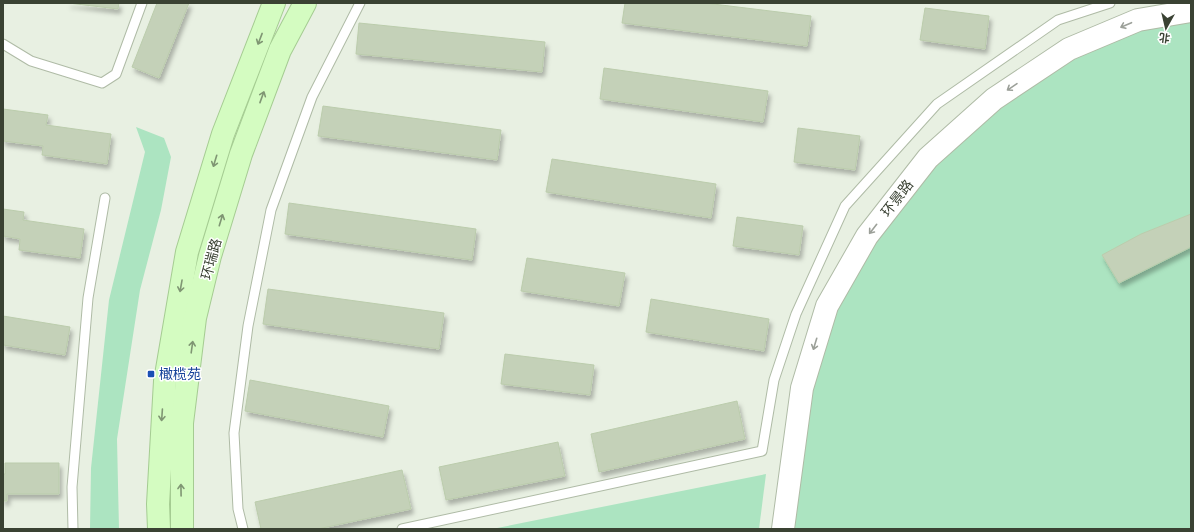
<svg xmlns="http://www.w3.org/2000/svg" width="1194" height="532" font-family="'Asap Condensed','Noto Sans SC',sans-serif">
  <defs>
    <filter id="shadow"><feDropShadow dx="2.5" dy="4.5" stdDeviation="2" flood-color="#0004"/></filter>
  </defs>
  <rect width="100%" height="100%" fill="#e8f0e2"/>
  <!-- green -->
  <g fill="#ace4c1">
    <polygon points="1191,11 1191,529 783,529 827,306 928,158 1069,49"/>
    <polygon points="136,127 164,138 171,157 161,210 140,290 117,439 119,529 90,529 91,468 109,300 145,152"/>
    <polygon points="766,474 759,529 492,529"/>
  </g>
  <!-- building -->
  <g fill="#c4d1b8" stroke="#bbccac" filter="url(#shadow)">
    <polygon points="68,3 119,3 118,9"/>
    <polygon points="157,3 189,3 159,78 132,67"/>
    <polygon points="625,3 705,3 811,16 807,46 622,23"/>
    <polygon points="925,8 989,16 985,49 920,40"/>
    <polygon points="359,23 545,42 542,72 356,54"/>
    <polygon points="604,68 768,91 763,122 600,99"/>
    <polygon points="323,106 501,130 497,160 318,136"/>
    <polygon points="3,109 48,115 46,125 111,134 107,164 42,155 43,146 3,141"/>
    <polygon points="798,128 860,136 855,170 794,162"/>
    <polygon points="552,159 716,184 711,218 546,192"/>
    <polygon points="289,203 476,229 472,260 285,234"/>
    <polygon points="3,209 24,212 23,220 84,229 80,258 19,250 20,239 3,236"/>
    <polygon points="1191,214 1191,247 1119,283 1102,255 1141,234"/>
    <polygon points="737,217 803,226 799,255 733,246"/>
    <polygon points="527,258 625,273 619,306 521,291"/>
    <polygon points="268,289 444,313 439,349 263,324"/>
    <polygon points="651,299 769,319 764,351 646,332"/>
    <polygon points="3,316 70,327 65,355 3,345"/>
    <polygon points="505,354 594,365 590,395 501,384"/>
    <polygon points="250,380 389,406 383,437 245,411"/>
    <polygon points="737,401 745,439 599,472 591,434"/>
    <polygon points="558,442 565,476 446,500 439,467"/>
    <polygon points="5,463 59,463 59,494 7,494 7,501 3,501 3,474 5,474"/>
    <polygon points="402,470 411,509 318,529 261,529 255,502"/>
  </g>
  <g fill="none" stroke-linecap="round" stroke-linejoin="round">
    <defs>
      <g id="service">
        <polyline points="3,44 31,61 102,83 116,74 142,3"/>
        <polyline points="73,529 72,487 88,298 105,198"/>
        <polyline points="243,529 238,509 234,433 248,326 271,210 312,97 360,3"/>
        <polyline points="402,529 762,451 774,380 796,314 845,206 937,104 1058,20 1110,3"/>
      </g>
      <polyline id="tertiary" points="783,529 802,388 827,306 867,236 928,158 994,99 1069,49 1138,20 1191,11"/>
      <g id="secondary">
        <polyline points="159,529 158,504 165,381 187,252 223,134 274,3"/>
        <polyline points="182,529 182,423 195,318 210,256 241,154 280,50 305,3"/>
      </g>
    </defs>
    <!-- service casing -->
    <use href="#service" stroke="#afbba6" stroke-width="11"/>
    <!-- tertiary casing -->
    <use href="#tertiary" stroke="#afbba6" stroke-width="24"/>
    <!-- secondary casing -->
    <use href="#secondary" stroke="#a5cc92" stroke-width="24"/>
    <!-- service -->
    <use href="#service" stroke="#fff" stroke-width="9"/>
    <!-- tertiary -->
    <use href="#tertiary" stroke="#fff" stroke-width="22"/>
    <!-- secondary -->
    <use href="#secondary" stroke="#d4fcc1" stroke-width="22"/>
  </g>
  <!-- one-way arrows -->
  <defs><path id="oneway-shaft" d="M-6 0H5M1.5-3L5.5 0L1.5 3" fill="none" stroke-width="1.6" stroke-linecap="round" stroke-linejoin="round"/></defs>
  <g stroke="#9ca099">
    <use href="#oneway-shaft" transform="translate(1126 25) rotate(157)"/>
    <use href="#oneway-shaft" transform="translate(1012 87) rotate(146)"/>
    <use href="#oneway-shaft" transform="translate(873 229) rotate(128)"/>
    <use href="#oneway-shaft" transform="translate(815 344) rotate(107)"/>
  </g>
  <g stroke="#7f9673">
    <use href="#oneway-shaft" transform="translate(260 39) rotate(111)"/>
    <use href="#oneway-shaft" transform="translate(262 97) rotate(-70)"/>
    <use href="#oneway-shaft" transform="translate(215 161) rotate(107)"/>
    <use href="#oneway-shaft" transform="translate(221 220) rotate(-73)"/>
    <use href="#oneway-shaft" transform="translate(181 286) rotate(100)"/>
    <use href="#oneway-shaft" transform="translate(192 347) rotate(-82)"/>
    <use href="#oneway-shaft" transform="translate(162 415) rotate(94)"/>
    <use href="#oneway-shaft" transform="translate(181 490) rotate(-91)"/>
  </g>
  <!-- markers -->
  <rect fill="#1a4fb4" stroke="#fff" stroke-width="1.5" x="147" y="370" width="8" height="8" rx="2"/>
  <g text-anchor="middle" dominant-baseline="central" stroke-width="3" stroke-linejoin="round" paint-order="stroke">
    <!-- street labels -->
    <g font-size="14" fill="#3a4233" stroke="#fff">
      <text transform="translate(897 198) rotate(-52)">环景路</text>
      <text transform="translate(211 259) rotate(-75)">环瑞路</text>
    </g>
    <!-- transit labels -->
    <g font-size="14" fill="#164399" stroke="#fff" text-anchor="start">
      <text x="159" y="374">橄榄苑</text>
    </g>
  </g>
  <!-- border -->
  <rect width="1194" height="532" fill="none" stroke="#3a4233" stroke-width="8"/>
  <!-- north arrow -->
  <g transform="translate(1166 28) rotate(188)" stroke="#ffffff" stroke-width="3" paint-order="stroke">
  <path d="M0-3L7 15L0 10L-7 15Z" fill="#3a4233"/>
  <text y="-6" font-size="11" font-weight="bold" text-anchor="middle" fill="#3a4233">北</text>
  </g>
</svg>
